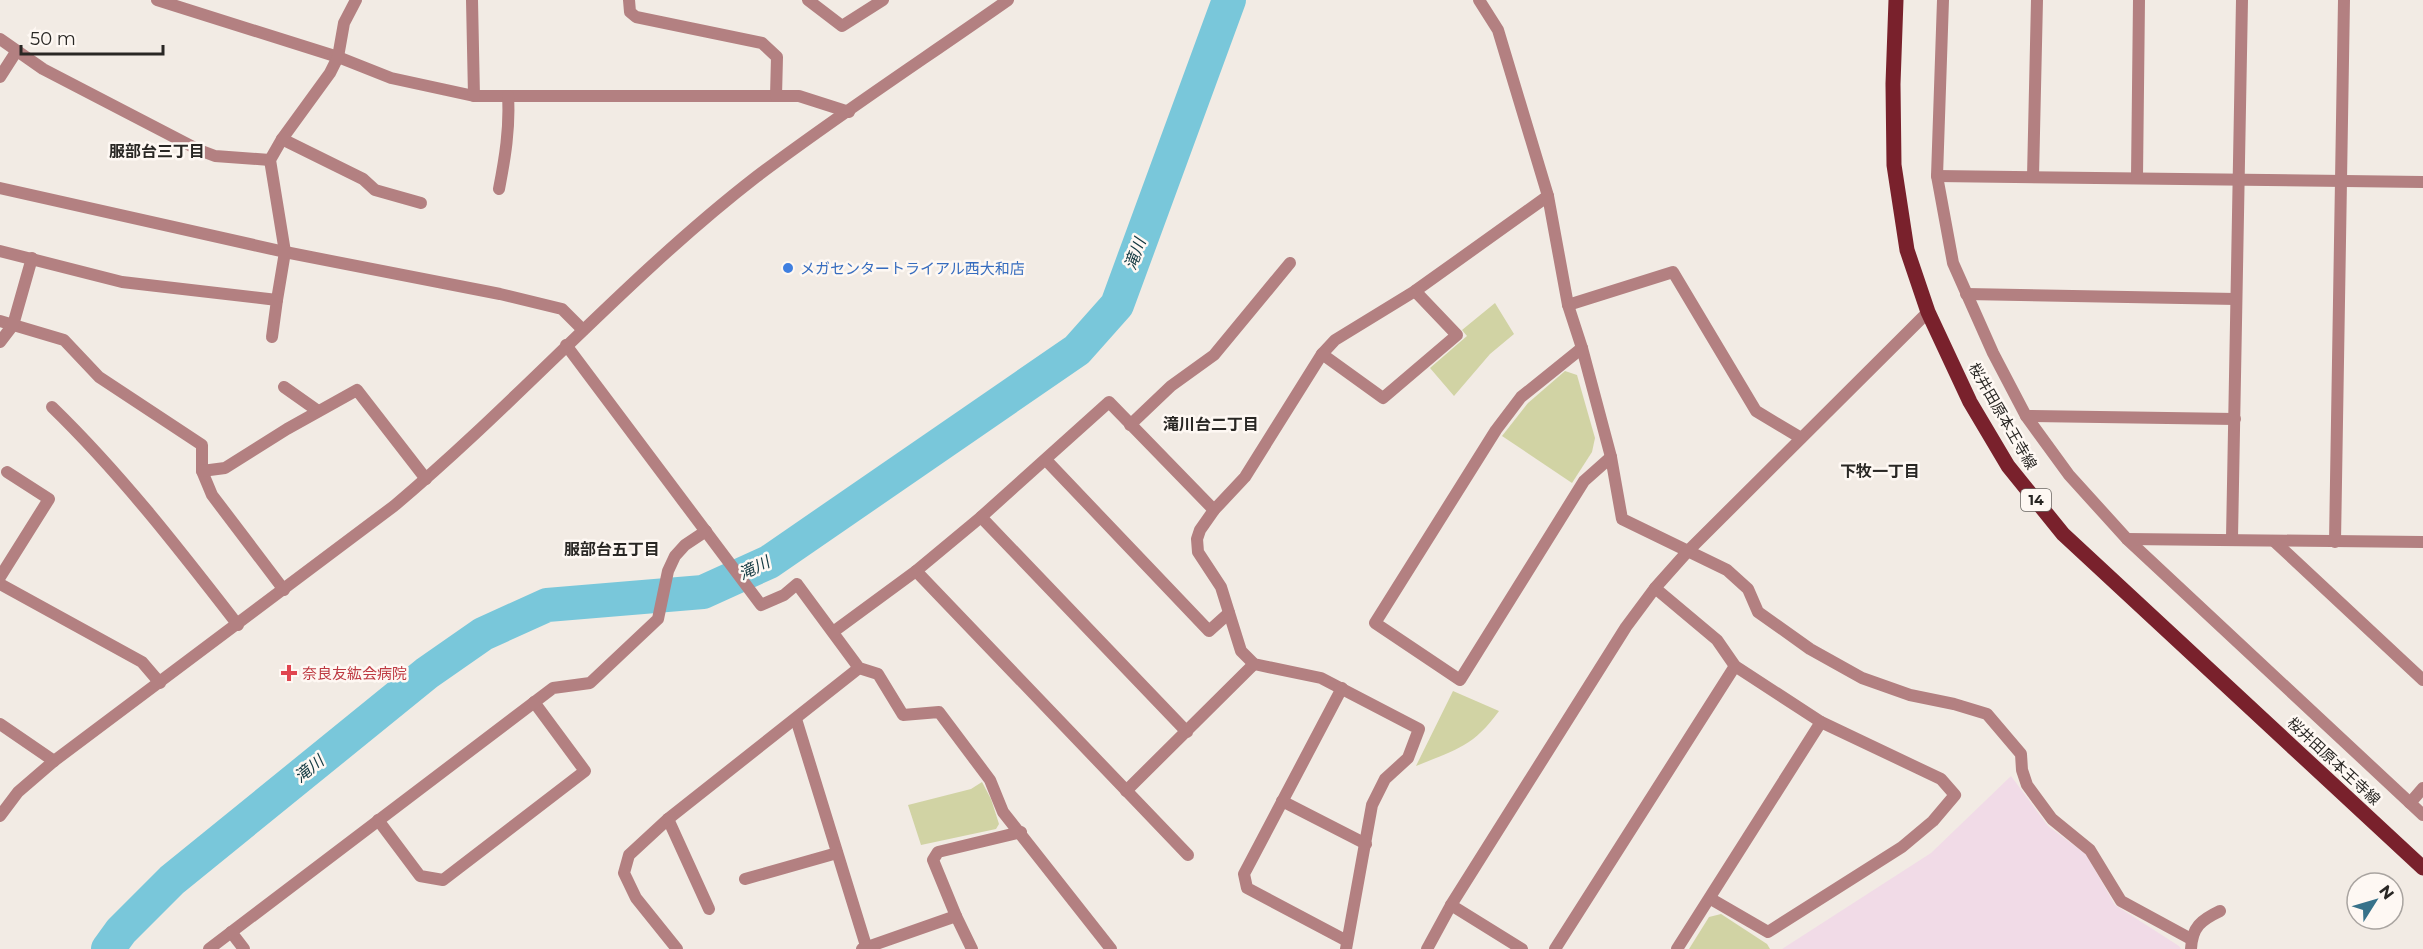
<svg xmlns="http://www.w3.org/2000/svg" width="2423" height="949" font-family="Montserrat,'Noto Sans JP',sans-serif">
  <rect width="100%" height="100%" fill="#f2ebe4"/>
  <!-- education -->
  <polygon fill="#f1dbe7" points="2011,776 2048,826 2086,854 2115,905 2179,946 2181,949 1782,949 1931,853"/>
  <!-- green -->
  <g fill="#d1d3a4">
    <polygon points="1495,303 1514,334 1490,354 1454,396 1430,368 1467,336 1462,330"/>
    <polygon points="1565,371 1577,375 1595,438 1592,452 1572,483 1502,436 1528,403"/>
    <path d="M 1453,691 L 1499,711 C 1473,747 1455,750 1416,766 Z"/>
    <polygon points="982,782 991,799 999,824 996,829 921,845 908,805 971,789"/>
    <polygon points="1721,914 1767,944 1770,949 1689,949 1709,917"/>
  </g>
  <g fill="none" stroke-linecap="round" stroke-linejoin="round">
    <!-- river -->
    <polyline stroke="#79c7da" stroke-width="34" points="108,949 121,931 172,880 427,673 483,634 547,605 703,592 769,562 1077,350 1117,305 1229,0"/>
    <!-- minor -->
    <g stroke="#b38081" stroke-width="12">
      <polyline points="157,0 338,57 391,78 474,96 799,96 849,112"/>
      <polyline points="472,0 474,96"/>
      <polyline points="629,0 630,12 636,17 762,43 777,57 776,96"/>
      <polyline points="808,0 842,26 883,0"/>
      <polyline points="1479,0 1498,30 1548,196 1568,305 1582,348 1611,457 1622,519 1727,570 1748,589 1758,612 1810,649 1862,678 1910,695 1954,704 1987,714 2021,754 2022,770 2027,785 2052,819 2090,850 2121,901 2191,939"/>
      <polyline points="1943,0 1937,176 1953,263 1993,353 2026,416 2069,475 2127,539 2423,815"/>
      <polyline points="0,39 43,69 199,150 215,156 270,160"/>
      <polyline points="0,77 16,52"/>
      <polyline points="282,139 363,179 375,190 421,203"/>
      <polyline points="1937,176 2423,182"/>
      <polyline points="2033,177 2037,0"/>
      <polyline points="2137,177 2139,0"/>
      <polyline points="0,188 285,252 500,294 562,309 583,330"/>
      <path d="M 499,189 C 505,158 510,128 508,96"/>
      <polyline points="0,251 122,282 277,300 285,252 270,160 282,139 330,73 338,57 344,23 356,0"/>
      <polyline points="1966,294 2236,299"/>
      <polyline points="1568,305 1673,272 1756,411 1801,438"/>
      <polyline points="0,321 64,340 99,377 202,445 202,471 212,495 284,590"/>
      <polyline points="272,337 277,300"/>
      <polyline points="0,342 13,325 32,258"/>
      <polyline points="566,345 761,605 784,595 797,584 859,668 878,674 903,715 939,712 990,780 1003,812 1111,949"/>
      <polyline points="1582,348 1521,397 1496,430 1375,623 1460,680 1584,481 1611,457"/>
      <polyline points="1322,354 1383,398 1457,335 1415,291"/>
      <polyline points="284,387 318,411"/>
      <path d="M 52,407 C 121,474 179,549 238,625"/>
      <polyline points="2026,416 2235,419"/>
      <polyline points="1130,425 1171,386 1214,355 1290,263"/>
      <polyline points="1046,460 1209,631 1229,613"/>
      <polyline points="202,471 225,468 287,429 357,390 426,479"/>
      <polyline points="981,517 1187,732"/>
      <polyline points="2232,538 2242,0"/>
      <polyline points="2127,539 2423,542"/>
      <polyline points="2274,541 2423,680"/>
      <polyline points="2335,542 2344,0"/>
      <polyline points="916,571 1188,855"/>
      <polyline points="0,577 49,499 7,472"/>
      <polyline points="0,584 142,662 160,683"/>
      <polyline points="1655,588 1717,640 1735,666 1821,722 1941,779 1955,795 1933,821 1902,847 1768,932 1711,899"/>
      <polyline points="833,632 916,571 981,517 1109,402 1214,510"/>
      <polyline points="1342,688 1244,874 1247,888 1347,941"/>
      <polyline points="796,719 867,949"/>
      <polyline points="1126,791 1254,664"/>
      <polyline points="1282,801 1366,844"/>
      <polyline points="2410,803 2423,788"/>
      <polyline points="668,819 709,909"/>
      <polyline points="378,820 420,876 443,880 585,771 534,702"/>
      <polyline points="745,879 837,853"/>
      <polyline points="1451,905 1522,949"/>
      <polyline points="956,916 972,949"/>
      <polyline points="231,932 244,949"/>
      <polyline points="209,949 553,688 590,683 658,619 668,571 675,556 685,545 706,531"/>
      <polyline points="677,949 636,898 624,873 629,855 668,819 859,668"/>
      <polyline points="862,949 956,916 933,860 938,852 1021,832"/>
      <polyline points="1346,949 1372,805 1385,779 1408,758 1419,729 1321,678 1254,664 1241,651 1221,587 1198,552 1197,539 1200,530 1214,510 1245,477 1322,354 1335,340 1415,291 1548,196"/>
      <polyline points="1555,949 1735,666"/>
      <polyline points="1677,949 1821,722"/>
      <path d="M 2191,949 C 2192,927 2201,920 2220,911"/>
    </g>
    <!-- tertiary -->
    <g stroke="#b38081" stroke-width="12">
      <polyline points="0,724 54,761"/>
      <path d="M 0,816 L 18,792 L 54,761 L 394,506 C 519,401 627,277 756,177 C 838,115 924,59 1008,0"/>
      <polyline points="1427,949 1451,905 1626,627 1655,588 1688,551 1928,312"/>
    </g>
    <!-- primary -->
    <polyline stroke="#79212c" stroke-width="15" points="1896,0 1893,84 1894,165 1907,250 1928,312 1970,402 2008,466 2063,534 2423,868"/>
  </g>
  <!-- markers -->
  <circle fill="#3f7fe0" stroke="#fef8f3" stroke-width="2" cx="788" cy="268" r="6"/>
  <path fill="#e0444e" stroke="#fef8f3" stroke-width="2" d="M286 664h6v6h6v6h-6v6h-6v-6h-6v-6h6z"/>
  <g text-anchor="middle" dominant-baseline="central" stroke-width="5" stroke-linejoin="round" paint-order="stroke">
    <!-- shield labels -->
    <rect fill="#fef8f3" stroke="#696662" stroke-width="1.5" x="2021" y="489" width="30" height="22" rx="4.5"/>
    <g font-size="14" font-weight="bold" fill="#292724">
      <text x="2036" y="500">14</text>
    </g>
    <!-- shop labels -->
    <g font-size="15" fill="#366cbe" stroke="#fef8f3" text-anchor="start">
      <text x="800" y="268">メガセンタートライアル西大和店</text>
    </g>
    <!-- street labels -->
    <g font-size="15" fill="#292724" stroke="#fef8f3">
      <text transform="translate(2003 416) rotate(60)">桜井田原本王寺線</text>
      <text transform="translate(2334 761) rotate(43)">桜井田原本王寺線</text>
    </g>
    <!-- health labels -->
    <g font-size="15" fill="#be3a42" stroke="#fef8f3" text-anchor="start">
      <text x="302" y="673">奈良友紘会病院</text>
    </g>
    <!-- neighbourhood labels -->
    <g font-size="16" font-weight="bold" fill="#292724" stroke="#fef8f3">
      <text x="157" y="151">服部台三丁目</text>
      <text x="1211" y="424">滝川台二丁目</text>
      <text x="1880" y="471">下牧一丁目</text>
      <text x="612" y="549">服部台五丁目</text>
    </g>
    <!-- water labels -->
    <g font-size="16" font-style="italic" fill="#123840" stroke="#fef8f3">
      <text transform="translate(1135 254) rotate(-70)">滝川</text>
      <text transform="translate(754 568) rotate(-26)">滝川</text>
      <text transform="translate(309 769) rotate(-39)">滝川</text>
    </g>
  </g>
  <!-- north arrow -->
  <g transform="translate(2375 901) rotate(53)"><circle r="28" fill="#fef8f3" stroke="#a9a4a0" stroke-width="1.5"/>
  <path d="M0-4.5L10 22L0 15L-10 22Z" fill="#37728a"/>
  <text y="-9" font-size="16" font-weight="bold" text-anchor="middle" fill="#292724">N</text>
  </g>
  <!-- scale -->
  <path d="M21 45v9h142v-9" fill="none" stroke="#292724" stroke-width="3"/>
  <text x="30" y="45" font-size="18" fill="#292724" stroke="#fef8f3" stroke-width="4.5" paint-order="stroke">50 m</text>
</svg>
